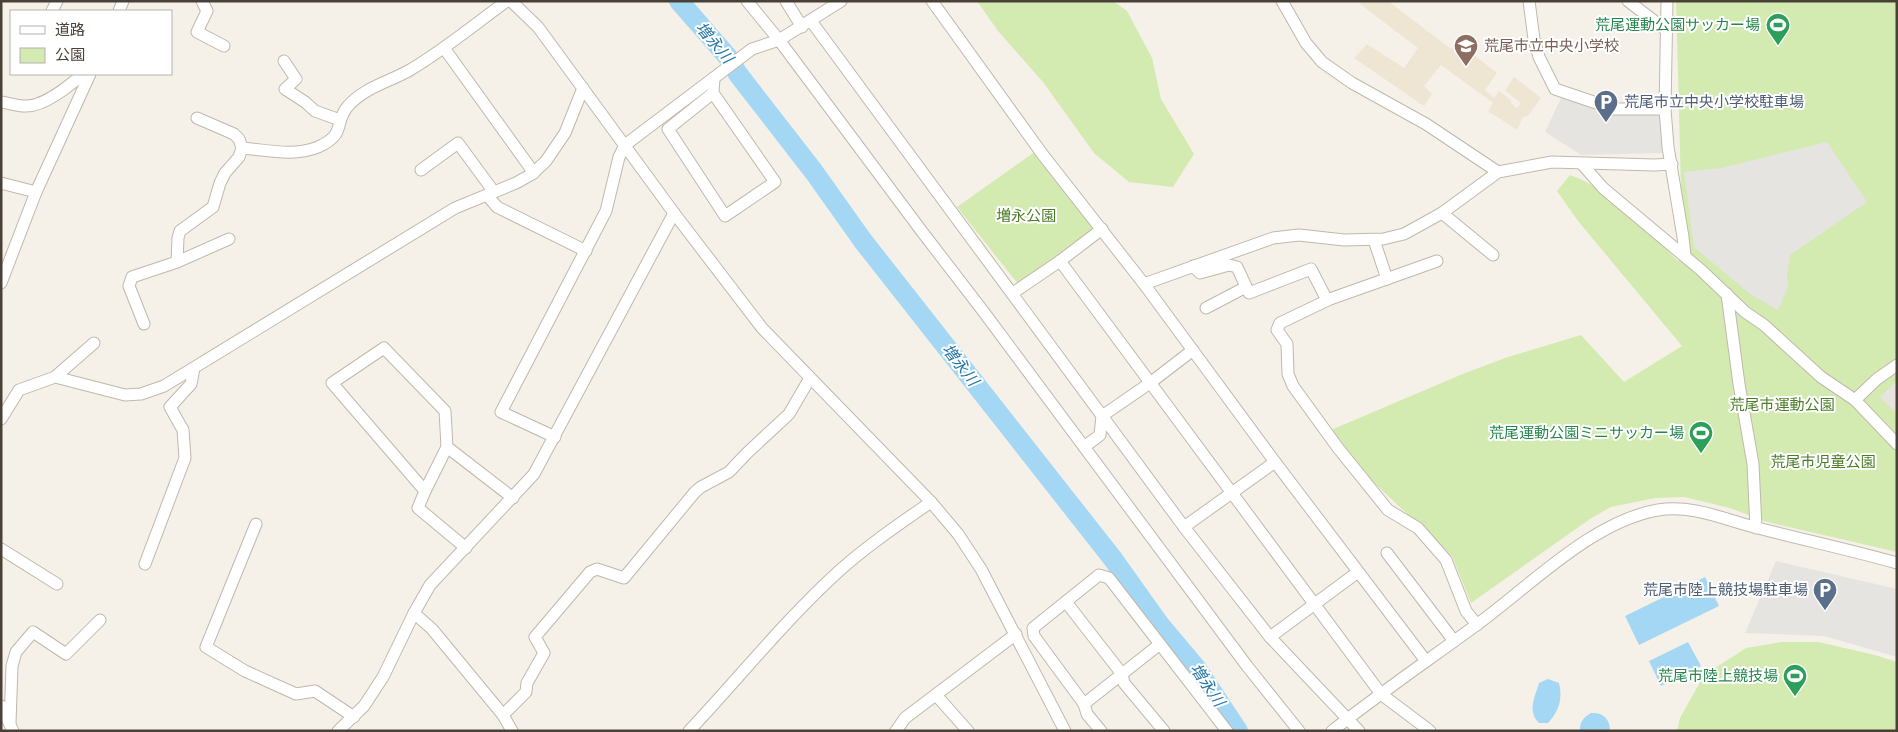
<svg xmlns="http://www.w3.org/2000/svg" width="1898" height="732" font-family="'Alegreya Sans','Noto Sans JP',sans-serif">
  <rect width="100%" height="100%" fill="#f5f1e9"/>
  <!-- education -->
  <polygon fill="#eee5d3" points="1362,1 1388,1 1451,49 1457,42 1497,73 1485,90 1494,98 1499,91 1511,100 1511,103 1517,108 1521,103 1505,91 1514,77 1541,98 1528,116 1523,117 1517,130 1488,111 1493,103 1441,65 1424,86 1432,94 1424,106 1354,58 1367,44 1404,68 1418,48 1360,4"/>
  <!-- green -->
  <g fill="#d3eab1">
    <polygon points="977,1 1113,1 1127,11 1152,58 1161,99 1194,154 1173,187 1129,182 1094,153 1043,82 998,31"/>
    <path d="M 1676,1 L 1897,1 L 1897,552 L 1767,522 L 1730,508 L 1684,497 L 1655,498 L 1611,507 L 1590,519 L 1471,603 L 1452,556 L 1370,479 L 1331,430 L 1465,373 L 1508,357 L 1581,335 L 1624,382 L 1682,346 L 1578,221 L 1557,191 L 1570,175 C 1613,190 1646,230 1678,261 L 1690,248 L 1681,188 Z"/>
    <polygon points="1036,151 1096,232 1018,284 957,207"/>
    <polygon points="1781,642 1818,642 1875,655 1897,662 1897,731 1677,731 1680,718 1704,675 1746,648"/>
  </g>
  <!-- parking -->
  <g fill="#e6e4e1">
    <polygon points="1562,96 1661,113 1666,153 1581,155 1545,132"/>
    <polygon points="1827,142 1867,202 1790,255 1787,275 1788,287 1778,310 1750,294 1694,247 1684,172 1721,168"/>
    <polygon points="1897,381 1897,414 1880,397"/>
    <polygon points="1776,561 1897,589 1897,657 1824,636 1745,633"/>
  </g>
  <!-- water -->
  <g fill="#a4d7f3">
    <polygon points="1705,577 1719,606 1639,645 1625,616"/>
    <polygon points="1688,642 1701,666 1661,686 1649,661"/>
    <path d="M 1548,679 L 1559,683 C 1563,699 1559,711 1548,723 L 1539,723 C 1527,711 1535,697 1539,683 Z"/>
    <path d="M 1591,713 C 1603,712 1610,719 1610,731 L 1580,731 C 1579,722 1584,717 1591,713 Z"/>
  </g>
  <g fill="none" stroke-linecap="round" stroke-linejoin="round">
    <!-- river -->
    <polyline stroke="#a4d7f3" stroke-width="20" points="679,1 727,56 738,74 814,172 863,241 1113,559 1160,625 1197,669 1238,731"/>
    <defs>
      <g id="minor">
        <polyline points="202,1 207,11 197,32 224,46"/>
        <polyline points="511,1 538,27 674,213 762,328 931,502 958,534 981,569 1065,731"/>
        <polyline points="747,1 779,40 923,233 983,311 1247,666 1299,731"/>
        <polyline points="786,1 802,27"/>
        <polyline points="932,1 1043,155 1144,284 1275,462 1426,661"/>
        <polyline points="1282,1 1306,43 1322,62 1352,83 1426,124 1498,172"/>
        <polyline points="1529,1 1534,39 1539,57 1555,89 1614,109 1665,109"/>
        <polyline points="1628,1 1666,30"/>
        <polyline points="1667,1 1665,109 1668,147 1683,237 1685,256"/>
        <polyline points="52,11 57,1"/>
        <polyline points="119,11 123,1"/>
        <polyline points="811,21 1184,527 1270,637 1359,731"/>
        <polyline points="444,48 534,173"/>
        <polyline points="284,61 296,79 285,89 305,102 315,111 340,120"/>
        <polyline points="713,93 668,129 725,216 775,182 713,93 714,78"/>
        <path d="M 1,102 C 9,103 17,106 25,106 C 44,107 69,86 83,74"/>
        <path d="M 242,148 C 267,150 294,157 318,147 C 347,134 333,124 348,106 C 365,87 389,82 410,70 C 444,50 475,24 507,1"/>
        <polyline points="1582,164 1603,188 1701,270 1745,312 1764,325 1821,377 1855,400 1897,444"/>
        <polyline points="421,170 458,143 494,192"/>
        <polyline points="1,183 36,192"/>
        <polyline points="487,195 497,207 586,251"/>
        <polyline points="1442,213 1493,255"/>
        <polyline points="1374,240 1387,279"/>
        <polyline points="1060,261 1381,694 1430,731"/>
        <polyline points="1437,261 1330,299 1280,323 1277,330 1287,344 1288,374 1293,386 1338,448 1388,510 1418,528 1446,560 1466,611 1477,625"/>
        <polyline points="177,262 178,238 180,231 213,207 220,183 225,173 239,157 242,148 239,139 234,134 197,118"/>
        <polyline points="1193,266 1200,273 1229,265 1237,267 1249,293 1311,269 1327,300"/>
        <polyline points="1,283 36,192 90,74"/>
        <polyline points="1144,284 1273,238 1299,235 1344,240 1383,239 1404,234 1442,213 1498,172 1552,162 1654,165 1672,164"/>
        <polyline points="1013,293 1060,261 1102,229"/>
        <polyline points="1727,294 1739,384 1753,464 1756,528"/>
        <polyline points="1206,308 1246,287"/>
        <polyline points="144,324 129,286 132,277 177,262 229,239"/>
        <polyline points="55,377 94,343"/>
        <polyline points="1855,400 1877,379 1897,365"/>
        <polyline points="1,419 19,390 55,377 125,395 141,394 164,386 455,208 516,183 532,174 546,161 565,133 583,88"/>
        <polyline points="555,437 501,412 606,211 619,157 625,145 752,49 779,40 841,1"/>
        <polyline points="1084,447 1100,435 1102,416 1150,383 1193,350"/>
        <polyline points="425,491 447,447"/>
        <polyline points="256,524 206,647 245,671 296,694 315,691 354,717"/>
        <polyline points="1184,527 1275,462"/>
        <polyline points="466,548 418,508 425,491 332,383 384,348 445,411 447,447 513,498"/>
        <polyline points="1,549 57,584"/>
        <polyline points="1387,553 1454,641"/>
        <polyline points="145,564 185,458 183,430 170,407 191,384 194,368"/>
        <polyline points="1066,602 1122,674 1124,683 1164,731"/>
        <polyline points="414,613 432,629 503,715 512,731"/>
        <polyline points="1270,637 1358,572"/>
        <polyline points="1160,644 1084,704 1034,636 1033,628 1099,575 1109,578 1227,731"/>
        <polyline points="936,695 968,731"/>
        <polyline points="1084,704 1087,714 1101,731"/>
        <polyline points="1,706 13,731"/>
        <polyline points="503,715 526,692 527,683 544,653 535,637 590,572 597,569 624,578 695,492 701,487 729,472 747,453 789,414 810,378"/>
        <polyline points="10,723 12,666 16,652 33,632 66,654 100,620"/>
        <polyline points="338,731 364,706 383,677 414,613 430,585 534,474 674,213"/>
        <path d="M 689,731 C 739,678 785,620 839,571 C 867,546 899,524 931,502"/>
        <polyline points="896,731 905,718 1016,634"/>
        <path d="M 1332,731 C 1379,694 1427,661 1475,626 C 1529,587 1592,521 1658,510 C 1693,504 1725,520 1758,528 C 1804,540 1851,550 1897,563"/>
      </g>
    </defs>
    <!-- minor casing -->
    <use href="#minor" stroke="#c1b8ab" stroke-width="13"/>
    <!-- minor -->
    <use href="#minor" stroke="#fff" stroke-width="11"/>
  </g>
  <!-- icons -->
  <defs>
    <symbol id="stadium-pin" viewBox="-11 -11 22 30"><path d="M0 17L-7.5 6A9.5 9.5 0 1 1 7.5 6Z" fill="#2e9e5b" stroke="#fff"/><path d="M0-5a6.5 5 0 1 0 0 10a6.5 5 0 1 0 0-10ZM-3.5-1.8h7v3.6h-7Z" fill="#fff"/></symbol>
    <symbol id="school-pin" viewBox="-11 -11 22 30"><path d="M0 17L-7.5 6A9.5 9.5 0 1 1 7.5 6Z" fill="#8d6e63" stroke="#fff"/><path d="M0-5L7-2L0 1L-7-2ZM-4 1L0 2.5L4 1V4Q0 6-4 4Z" fill="#fff"/></symbol>
    <symbol id="parking-pin" viewBox="-11 -11 22 30"><path d="M0 17L-7.5 6A9.5 9.5 0 1 1 7.5 6Z" fill="#5c6f8a" stroke="#fff"/><path d="M-3.5-5.5H1a3.5 3.5 0 0 1 0 7H-1V5.5H-3.5ZM-1-3.4V-.6H.8a1.4 1.4 0 0 0 0-2.8Z" fill="#fff"/></symbol>
  </defs>
  <g fill-rule="evenodd">
    <use href="#stadium-pin" x="1764" y="11" width="28" height="38"/>
    <use href="#school-pin" x="1452" y="32" width="28" height="38"/>
    <use href="#parking-pin" x="1592" y="88" width="28" height="38"/>
    <use href="#stadium-pin" x="1687" y="419" width="28" height="38"/>
    <use href="#parking-pin" x="1811" y="576" width="28" height="38"/>
    <use href="#stadium-pin" x="1781" y="662" width="28" height="38"/>
  </g>
  <g text-anchor="middle" dominant-baseline="central" stroke-width="4" stroke-linejoin="round" paint-order="stroke">
    <!-- leisure labels -->
    <g font-size="15" fill="#27864d" stroke="#fff" text-anchor="end">
      <text x="1760" y="25">荒尾運動公園サッカー場</text>
      <text x="1684" y="433">荒尾運動公園ミニサッカー場</text>
      <text x="1778" y="676">荒尾市陸上競技場</text>
    </g>
    <!-- education labels -->
    <g font-size="15" fill="#785e54" stroke="#fff" text-anchor="start">
      <text x="1484" y="46">荒尾市立中央小学校</text>
    </g>
    <!-- service labels -->
    <g font-size="15" fill="#4e5e75" stroke="#fff" text-anchor="start">
      <text x="1624" y="102">荒尾市立中央小学校駐車場</text>
      <text x="1808" y="590" text-anchor="end">荒尾市陸上競技場駐車場</text>
    </g>
    <!-- park labels -->
    <g font-size="15" fill="#4d7d28" stroke="#fff">
      <text x="1026" y="216">増永公園</text>
      <text x="1782" y="405">荒尾市運動公園</text>
      <text x="1823" y="462">荒尾市児童公園</text>
    </g>
    <!-- water labels -->
    <g font-size="16" font-style="italic" fill="#2979a8" stroke="#fff">
      <text transform="translate(714 43) rotate(50)">増永川</text>
      <text transform="translate(960 365) rotate(52)">増永川</text>
      <text transform="translate(1207 685) rotate(56)">増永川</text>
    </g>
  </g>
  <!-- border -->
  <rect width="1898" height="732" fill="none" stroke="#494137" stroke-width="5"/>
  <!-- legend -->
  <rect x="10" y="10" width="162" height="65" fill="#ffffff" stroke="#b6b3af"/>
  <rect x="20" y="26" width="25" height="8" fill="#ffffff" stroke="#b6b3af"/>
  <text x="55" y="35" font-size="15" fill="#494137">道路</text>
  <rect x="20" y="48" width="25" height="15" fill="#d3eab1" stroke="#b6b3af"/>
  <text x="55" y="60" font-size="15" fill="#494137">公園</text>
</svg>
